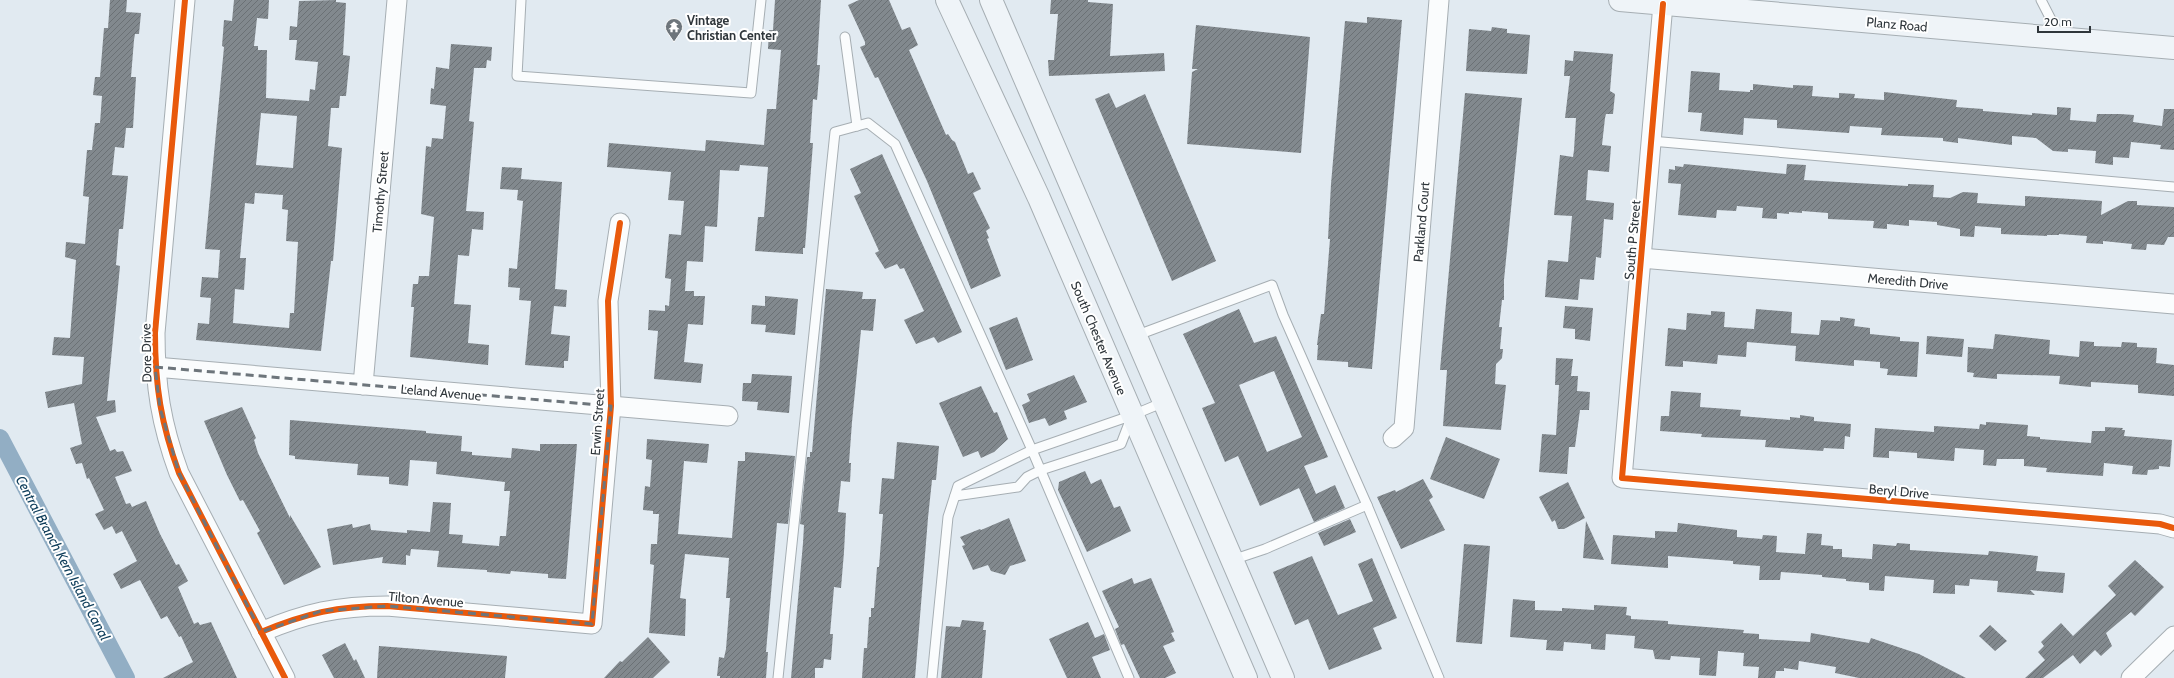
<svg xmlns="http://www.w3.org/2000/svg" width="2174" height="678" font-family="Cabin,sans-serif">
  <defs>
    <pattern id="building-hatch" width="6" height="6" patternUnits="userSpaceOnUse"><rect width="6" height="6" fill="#82898e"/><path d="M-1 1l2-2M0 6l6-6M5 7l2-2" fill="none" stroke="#6b7175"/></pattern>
  </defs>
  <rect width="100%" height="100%" fill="#e1eaf1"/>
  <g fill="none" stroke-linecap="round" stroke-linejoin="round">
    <!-- canal -->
    <polyline stroke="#92aec4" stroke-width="18" points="0,438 126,678"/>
  </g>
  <!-- building -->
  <g fill="url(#building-hatch)" fill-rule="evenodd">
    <polygon points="110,0 127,0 126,12 141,13 139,34 135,34 134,40 131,77 136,77 133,128 126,128 124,148 115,147 112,175 128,176 123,229 119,229 116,265 120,266 107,401 115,400 116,412 96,417 110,451 115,449 117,452 123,451 132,471 115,477 126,504 130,503 132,507 146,501 160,534 176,565 179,564 188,581 178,587 194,624 198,622 200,625 211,622 237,678 163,678 193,662 181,636 179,637 167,616 161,619 140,580 121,589 113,574 137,561 122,531 116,534 112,526 104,530 95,514 104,510 89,478 87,479 82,463 76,464 70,448 82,444 74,403 48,408 45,392 82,384 84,357 52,355 54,337 70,338 76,260 65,257 66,242 85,244 89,197 83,196 87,150 92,150 95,123 100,123 102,96 93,95 95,77 100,77 104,28 108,28"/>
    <path d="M 234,0 L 269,0 L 268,19 L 257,18 L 254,46 L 258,46 L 258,50 L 267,50 L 266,98 L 309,101 L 310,89 L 315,90 L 318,62 L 295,60 L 297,40 L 289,40 L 290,26 L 297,27 L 299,1 L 336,0 L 336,2 L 346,3 L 343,55 L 350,56 L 346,96 L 340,96 L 339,108 L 331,108 L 328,146 L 342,148 L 333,261 L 331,261 L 321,351 L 196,340 L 198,323 L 209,324 L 211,298 L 200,297 L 202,277 L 218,278 L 220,250 L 205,249 L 224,47 L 222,46 L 224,20 L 232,21 ZM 261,113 L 297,116 L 293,168 L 256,165 ZM 255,193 L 283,195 L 282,209 L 288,210 L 286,241 L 298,242 L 294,313 L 290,313 L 289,328 L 233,323 L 235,289 L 244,290 L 246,258 L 240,258 L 245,203 L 254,204 Z"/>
    <polygon points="775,0 821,0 817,65 820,65 817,100 813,99 810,143 813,143 805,248 803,248 803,254 755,251 758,217 764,217 768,167 740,165 739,171 720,170 717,227 705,226 703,262 687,261 685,291 694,291 694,296 705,296 703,325 688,324 684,362 703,364 701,383 654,379 658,331 648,330 649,310 665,311 665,305 669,306 671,279 665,278 669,234 681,235 684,201 668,200 671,172 607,167 609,143 705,151 706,140 764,145 767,109 776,109 781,50 768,49 769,30 773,30"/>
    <polygon points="859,0 889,0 902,30 910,27 918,45 909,50 946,135 948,134 952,140 955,142 968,174 973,172 981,189 973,193 990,228 986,231 989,238 987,239 1001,276 971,289 927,181 878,77 875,78 860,47 865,45 865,42 848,5"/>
    <polygon points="1051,0 1088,0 1088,2 1113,4 1110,56 1164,53 1165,71 1049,76 1048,60 1054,60 1058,14 1050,14"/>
    <polygon points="1367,17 1402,20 1372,369 1348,367 1348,362 1317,360 1318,345 1317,345 1321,314 1324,314 1330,239 1328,239 1331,184 1345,21 1367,23"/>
    <polygon points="1196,25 1310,37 1301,153 1187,144 1192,72 1198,69 1192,69"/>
    <polygon points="1492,27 1507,29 1507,33 1530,35 1527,74 1466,71 1469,29 1491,31"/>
    <polygon points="451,44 492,47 491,61 487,60 486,68 474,68 469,121 474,122 466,211 484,212 483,230 472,229 469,256 458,255 454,304 471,305 468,343 489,345 488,365 410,357 414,307 411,307 413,284 418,284 419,276 429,276 434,217 421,214 426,146 431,147 432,138 443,139 446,106 430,104 431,88 434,89 436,67 449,69"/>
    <polygon points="1574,51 1613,54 1610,91 1615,94 1613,114 1606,114 1605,118 1602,145 1611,146 1609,172 1588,170 1586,200 1614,203 1613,220 1604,219 1601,258 1596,257 1594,280 1580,279 1578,300 1545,297 1548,260 1568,262 1572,216 1554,215 1560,155 1573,157 1574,150 1576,118 1565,118 1570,76 1564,76 1565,60 1573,61"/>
    <polygon points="1691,71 1720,73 1719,90 1750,92 1750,90 1753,90 1753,84 1793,88 1793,85 1813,86 1812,96 1839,98 1839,93 1855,94 1854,98 1884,100 1884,92 1957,100 1956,107 1983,109 1983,111 2032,115 2032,113 2057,115 2057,107 2071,108 2070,120 2096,122 2097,114 2120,114 2134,115 2133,122 2162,126 2164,109 2174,109 2174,150 2160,149 2161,145 2131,142 2129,158 2113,157 2113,165 2095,163 2096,151 2068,149 2068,152 2053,151 2036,138 2012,136 2012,145 1958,138 1958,143 1943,141 1943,138 1881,135 1882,128 1850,126 1849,133 1777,128 1777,120 1744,118 1743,135 1700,131 1702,113 1688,112"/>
    <polygon points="1109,93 1116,108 1145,94 1216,261 1172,281 1095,99"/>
    <polygon points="1465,93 1522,98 1504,280 1504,300 1502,300 1499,327 1502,327 1500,349 1503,349 1502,358 1496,364 1495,384 1506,385 1501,430 1443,426 1447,370 1440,370"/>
    <polygon points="882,154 962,332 938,343 934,337 916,344 904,320 924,311 904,268 900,269 897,264 885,269 875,253 879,251 854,196 861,193 850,169"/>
    <polygon points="1684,164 1786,174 1787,164 1806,165 1804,180 1908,186 1908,184 1934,185 1933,197 1950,198 1963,192 1978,193 1977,203 2025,206 2025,196 2102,201 2101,215 2128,201 2137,201 2137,205 2174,207 2174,237 2168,237 2164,245 2147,244 2146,250 2131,249 2132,244 2103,241 2103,244 2086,243 2087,236 2059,234 2059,235 2047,235 2047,236 2001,234 2001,228 1975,226 1974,237 1960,236 1960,229 1937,225 1937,222 1909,220 1909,226 1887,224 1887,229 1873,228 1874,221 1828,219 1828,213 1802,211 1802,213 1789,212 1789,214 1777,213 1777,219 1762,218 1763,208 1737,206 1736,211 1717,210 1716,218 1678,215 1681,184 1668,183 1669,169 1675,170 1675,166 1683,167"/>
    <polygon points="502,167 522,168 521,179 562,182 555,289 567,290 566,307 554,306 551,334 570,336 568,361 564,361 564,368 525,365 531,301 519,300 520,288 508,287 509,268 517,269 523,201 517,200 518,190 500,189"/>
    <polygon points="826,289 863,292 862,299 876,299 873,331 861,330 852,422 849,463 851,463 850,482 841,481 838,512 846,513 844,552 841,588 834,587 830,634 833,634 831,660 824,659 823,668 815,668 815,678 791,678 803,543 804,525 800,524 807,457 810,457 810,452 812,452"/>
    <polygon points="765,296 798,299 795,335 765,332 766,325 751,324 752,305 765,306"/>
    <polygon points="1565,306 1593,308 1590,341 1575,339 1575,329 1563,328"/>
    <path d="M 1239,309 L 1254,343 L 1276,336 L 1328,457 L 1304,466 L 1316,494 L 1335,485 L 1345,508 L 1314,522 L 1299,488 L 1260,506 L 1238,456 L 1225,462 L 1202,408 L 1215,403 L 1183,334 ZM 1274,371 L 1302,437 L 1267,452 L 1239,385 Z"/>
    <polygon points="1756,309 1792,312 1791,333 1819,335 1821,320 1840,321 1840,317 1855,319 1854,326 1870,328 1870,334 1900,337 1900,341 1919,342 1917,377 1887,375 1888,369 1880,368 1880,362 1854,360 1854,366 1795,361 1796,346 1747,342 1746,357 1718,355 1717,364 1683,361 1683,367 1665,366 1668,328 1686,330 1687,313 1711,315 1711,311 1725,312 1724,327 1754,329"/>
    <polygon points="1017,317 1033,360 1006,370 989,328"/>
    <polygon points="1995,334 2050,340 2049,354 2079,357 2080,341 2094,342 2094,346 2121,347 2122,342 2137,343 2137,347 2157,348 2156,363 2174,365 2174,396 2138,393 2138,385 2091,382 2091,387 2059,384 2060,376 1997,374 1997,379 1973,377 1974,373 1967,372 1968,347 1993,349"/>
    <polygon points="1927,336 1964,339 1962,357 1926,354"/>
    <polygon points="1556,358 1573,359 1571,376 1578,376 1577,391 1590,392 1589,410 1580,410 1575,447 1569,447 1567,474 1539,472 1542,434 1556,435 1559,385 1555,385"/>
    <polygon points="752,374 792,376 789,413 757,410 758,402 742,401 743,383 751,383"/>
    <polygon points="1074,375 1087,402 1064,411 1067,419 1049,426 1045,418 1029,423 1022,405 1030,401 1027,394"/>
    <polygon points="981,386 994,413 997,412 1008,439 994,452 981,458 978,451 963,457 939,403"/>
    <polygon points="1671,391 1701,393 1700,407 1741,410 1740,416 1790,420 1790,417 1800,418 1800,415 1814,417 1814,421 1851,424 1850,437 1845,436 1844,449 1824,448 1823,451 1765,447 1766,440 1701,437 1702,434 1660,431 1661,416 1669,416"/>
    <polygon points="242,407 256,438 254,440 258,453 290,518 290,515 321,567 284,585 257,533 260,531 243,500 240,501 227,475 204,421"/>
    <polygon points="290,420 426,431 426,433 462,436 461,451 472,452 472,455 511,458 512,448 540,451 540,444 577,444 566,579 548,578 548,574 511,571 510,574 487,572 487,570 437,567 439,551 411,549 410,556 406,555 406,565 382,563 383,557 333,565 327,529 352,524 353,528 370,524 371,530 407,533 407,530 430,532 433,502 451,503 449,534 463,535 462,543 499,546 500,536 506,536 510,491 504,491 505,482 436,474 437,462 410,460 408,486 389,484 389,477 357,475 358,464 295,459 295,456 289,455"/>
    <polygon points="1986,422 2028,425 2027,436 2040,437 2040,439 2091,443 2092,431 2105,431 2105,427 2123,428 2122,430 2125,430 2124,436 2172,440 2170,467 2159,466 2159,469 2148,470 2147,475 2132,474 2133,466 2104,463 2103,476 2046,472 2047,468 2024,466 2024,459 1997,459 1996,466 1983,465 1984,450 1955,448 1954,461 1917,458 1917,453 1889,451 1889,458 1873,457 1875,428 1934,432 1934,426 1979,429 1980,424 1986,425"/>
    <polygon points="1446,437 1500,459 1484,499 1430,479"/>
    <polygon points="647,439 709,444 707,463 684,461 678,534 732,538 738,461 745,461 745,452 795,456 788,524 777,523 766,652 768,652 766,678 720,678 720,676 717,676 719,657 724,658 726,649 730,598 726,598 729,558 685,554 680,598 686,599 685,636 649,633 654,565 650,564 651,544 657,544 659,514 653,514 653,511 643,510 645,486 650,487 652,460 646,459"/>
    <polygon points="897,442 939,446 936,480 932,480 928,518 915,678 862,678 864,648 867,648 869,617 871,617 871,608 874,608 877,567 879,567 883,514 879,514 882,478 894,479"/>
    <polygon points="1085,471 1091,484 1101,479 1114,508 1120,506 1131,531 1087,552 1058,490 1059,482"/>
    <polygon points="1423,479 1433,497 1429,500 1445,530 1401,549 1377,497 1395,490 1396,492"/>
    <polygon points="1568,482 1585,518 1564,529 1558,529 1555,520 1552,522 1539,497"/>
    <polygon points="1009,518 1026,561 1010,566 1005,575 991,571 988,565 973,570 962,546 965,545 960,537 980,529 981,530"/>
    <polygon points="1350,519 1356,532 1324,546 1318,533"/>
    <polygon points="1586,521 1604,560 1583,558"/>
    <polygon points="1678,523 1737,530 1737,537 1762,539 1763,535 1777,536 1776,552 1805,554 1807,533 1822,534 1821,545 1833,546 1833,549 1842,549 1842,557 1872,559 1873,544 1896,546 1897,543 1910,544 1910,550 1988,555 1989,551 2038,556 2036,571 2065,573 2063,593 2030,590 2035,595 1997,592 1998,581 1970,579 1969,586 1955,585 1955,594 1933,593 1934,580 1885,576 1884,591 1869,590 1869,583 1846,581 1846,579 1822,577 1822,575 1781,572 1780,580 1759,580 1760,566 1733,564 1733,561 1668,556 1668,568 1611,564 1613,535 1655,538 1655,531 1677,532"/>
    <polygon points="1464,544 1490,546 1482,644 1456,642"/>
    <polygon points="1312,556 1338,615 1373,601 1358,564 1372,558 1397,618 1373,628 1382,649 1329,670 1308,619 1295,625 1273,572"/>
    <polygon points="2135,560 2164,587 2135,616 2131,612 2106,633 2112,646 2101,656 2095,650 2080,664 2073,655 2043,678 2025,678 2045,660 2038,652 2044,646 2041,642 2061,623 2073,636 2116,595 2108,586"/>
    <polygon points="1132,578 1134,584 1151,578 1174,632 1171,633 1175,641 1163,646 1176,673 1165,678 1140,678 1124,644 1121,645 1115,629 1119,627 1102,591"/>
    <polygon points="1513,599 1535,601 1535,610 1562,611 1562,608 1594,610 1594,605 1627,607 1626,615 1631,616 1631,619 1668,621 1668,624 1744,630 1743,633 1759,634 1759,639 1810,642 1811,633 1869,643 1871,638 1919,654 1966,678 1859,678 1835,673 1836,667 1799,661 1798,670 1784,668 1784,671 1776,671 1775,678 1758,678 1759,667 1743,666 1744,653 1718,651 1716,676 1699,675 1700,658 1671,656 1670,660 1655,659 1653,650 1634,648 1635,636 1606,634 1605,650 1591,649 1591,644 1564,642 1563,651 1546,650 1547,640 1510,637"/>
    <polygon points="962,620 984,622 983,630 986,630 982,678 941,678 946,626 960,627"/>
    <polygon points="1088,622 1095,638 1104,634 1110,650 1092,657 1101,678 1067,678 1049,639"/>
    <polygon points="1990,625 2007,641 1995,651 1979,636"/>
    <polygon points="648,637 670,662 653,678 604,678 620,661 622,662"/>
    <polygon points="345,643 354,661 356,659 365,678 334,678 322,655"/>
    <polygon points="379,646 507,656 505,678 377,678"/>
  </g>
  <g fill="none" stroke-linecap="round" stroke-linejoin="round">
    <defs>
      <g id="lane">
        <polyline points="521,0 517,76 751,93 761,0"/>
        <polyline points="2041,0 2060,37"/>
        <polyline points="845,37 857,126"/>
        <polyline points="1651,141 2174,187"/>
        <polyline points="1135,336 1272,285 1283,315 1367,505 1265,549 1232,560"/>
        <polyline points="955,496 1018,487 1027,477 1041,470 1121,444 1131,418"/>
        <polyline points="1367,505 1439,678"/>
        <polyline points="778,678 835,132 868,123 895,144 1032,450 1129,678"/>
        <polyline points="932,678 948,517 958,486 1032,450 1133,415 1164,402"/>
      </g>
      <g id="street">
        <path d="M 185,0 L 155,333 C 155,386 161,424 179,473 L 285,678"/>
        <polyline points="1663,4 1622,478 2160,524 2174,528"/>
        <polyline points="1641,258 2174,304"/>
        <polyline points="155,367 728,416"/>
        <polyline points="363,385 397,0"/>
        <polyline points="1393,438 1404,428 1439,0"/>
        <path d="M 261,632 C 306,613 338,606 387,606 L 592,624 L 611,406 L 608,301 L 620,223"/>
        <polyline points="2131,678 2174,636"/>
      </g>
      <g id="secondary">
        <polyline points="947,0 1039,198 1246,678"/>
        <polyline points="991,0 1283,678"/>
        <polyline points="1620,0 2174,48"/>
      </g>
    </defs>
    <!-- lane casing -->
    <use href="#lane" stroke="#a6aeb3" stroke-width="11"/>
    <!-- street casing -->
    <use href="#street" stroke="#a6aeb3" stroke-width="21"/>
    <!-- secondary casing -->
    <use href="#secondary" stroke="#a6aeb3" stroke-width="24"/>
    <!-- lane -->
    <use href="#lane" stroke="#fafcfd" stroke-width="9"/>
    <!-- street -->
    <use href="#street" stroke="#fafcfd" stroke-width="19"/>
    <!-- secondary -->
    <use href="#secondary" stroke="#eff4f8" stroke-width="22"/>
    <defs>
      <g id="cycleway">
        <path d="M 185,0 L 155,333 C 155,386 161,424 179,473 L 285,678"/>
        <polyline points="1663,4 1622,478 2160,524 2174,528"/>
        <path d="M 261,632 C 306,613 338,606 387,606 L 592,624 L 611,406 L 608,301 L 620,223"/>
      </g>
    </defs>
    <!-- cycleway casing -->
    <use href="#cycleway" stroke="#fff" stroke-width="8"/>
    <!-- cycleway -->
    <use href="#cycleway" stroke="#e8590c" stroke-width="6"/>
  </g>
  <!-- marked area -->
  <path fill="none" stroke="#6d757b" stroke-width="3" stroke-dasharray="8 5" stroke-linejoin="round" d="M 155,367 L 611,406 L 592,624 L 387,606 L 321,611 L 261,632 L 179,473 L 160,408 Z"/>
  <!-- icons -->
  <defs>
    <symbol id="temple-pin" viewBox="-11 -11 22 30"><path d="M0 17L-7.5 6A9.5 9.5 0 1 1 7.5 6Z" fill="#6d757b" stroke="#fff"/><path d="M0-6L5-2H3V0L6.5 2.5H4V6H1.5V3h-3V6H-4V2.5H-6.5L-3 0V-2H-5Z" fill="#fff"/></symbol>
  </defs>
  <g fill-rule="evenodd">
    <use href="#temple-pin" x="664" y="17" width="20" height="27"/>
  </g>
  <g text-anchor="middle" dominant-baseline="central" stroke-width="4" stroke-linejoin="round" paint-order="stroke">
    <!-- poi labels -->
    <g font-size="13" font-weight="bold" fill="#2f363b" stroke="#fff" text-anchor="start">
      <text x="687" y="20">Vintage<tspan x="687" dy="15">Christian Center</tspan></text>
    </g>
    <!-- street labels -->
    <g font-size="13" fill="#2f363b" stroke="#fff">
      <text transform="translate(1897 24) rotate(5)">Planz Road</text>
      <text transform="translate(380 192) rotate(-85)">Timothy Street</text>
      <text transform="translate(1421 222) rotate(-85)">Parkland Court</text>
      <text transform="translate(1632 240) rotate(-85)">South P Street</text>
      <text transform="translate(1908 281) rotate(5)">Meredith Drive</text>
      <text transform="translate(1099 338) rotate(67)">South Chester Avenue</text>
      <text transform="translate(146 353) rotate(-91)">Dore Drive</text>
      <text transform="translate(441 392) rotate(5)">Leland Avenue</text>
      <text transform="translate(597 422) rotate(-86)">Erwin Street</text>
      <text transform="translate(1899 491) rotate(5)">Beryl Drive</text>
      <text transform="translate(426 599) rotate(5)">Tilton Avenue</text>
    </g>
    <!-- water labels -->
    <g font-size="14" font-style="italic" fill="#0d3c59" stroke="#fff">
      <text transform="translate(63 558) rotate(62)">Central Branch Kern Island Canal</text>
    </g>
  </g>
  <!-- scale -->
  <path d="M2038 26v6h52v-6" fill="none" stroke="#2f363b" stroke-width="2"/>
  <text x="2044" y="26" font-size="12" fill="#2f363b" stroke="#ffffff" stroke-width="3" paint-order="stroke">20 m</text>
</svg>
